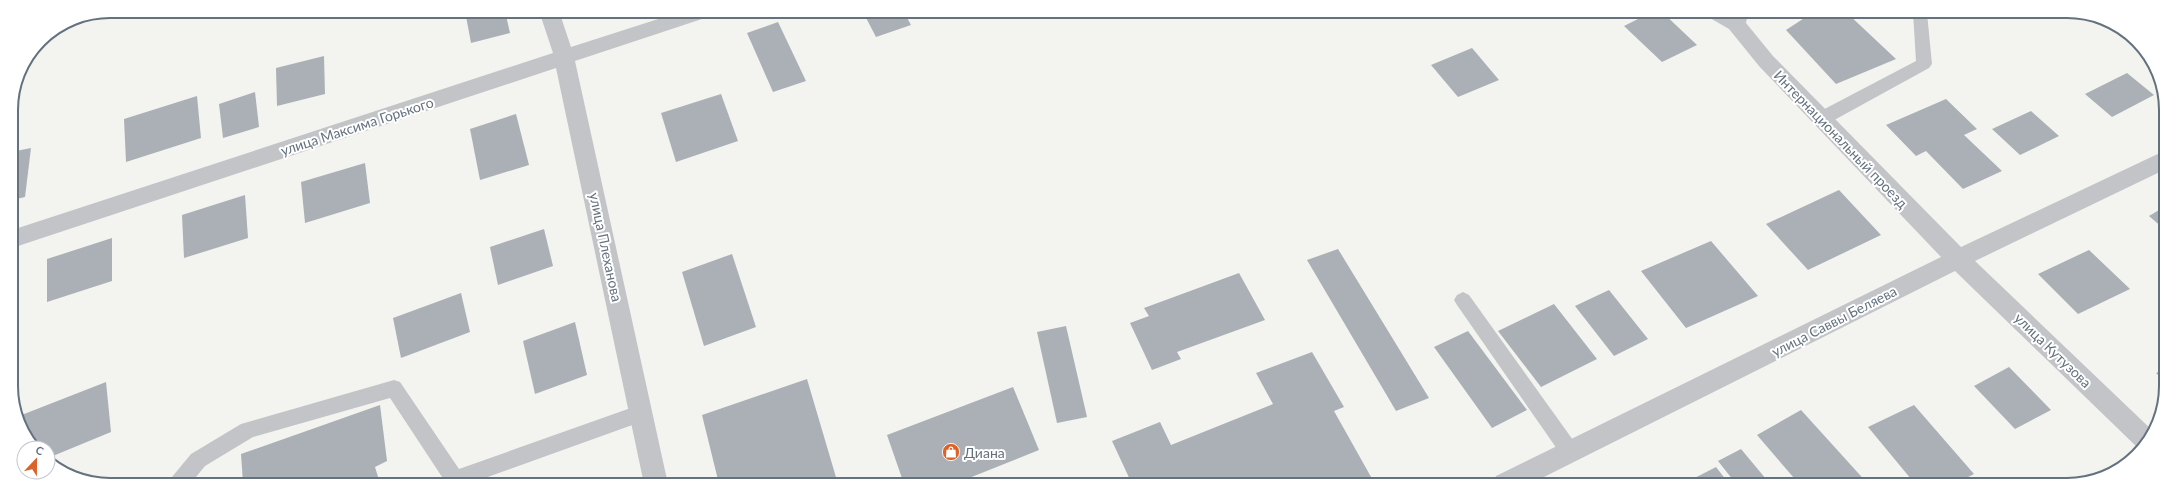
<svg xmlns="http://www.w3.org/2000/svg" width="2177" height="496" font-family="Lato,sans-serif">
  <rect width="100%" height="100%" fill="#f3f4f0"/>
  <!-- building -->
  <g fill="#aab0b5">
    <polygon points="465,11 505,11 510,33 471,43"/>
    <polygon points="863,12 904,12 911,25 876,37"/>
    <polygon points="1652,12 1662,12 1697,45 1662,62 1624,26"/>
    <polygon points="1812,13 1847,13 1896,59 1836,84 1786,30"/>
    <polygon points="778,22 806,81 773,92 747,33"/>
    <polygon points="1472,48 1499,80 1458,97 1431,65"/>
    <polygon points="324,56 325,94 277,106 276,68"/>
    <polygon points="2127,73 2154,95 2112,117 2085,94"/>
    <polygon points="255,92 259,127 223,138 219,104"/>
    <polygon points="721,94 738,141 676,162 661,113"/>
    <polygon points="197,96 201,138 126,162 124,119"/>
    <polygon points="1946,99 1977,129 1964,135 2002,171 1963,189 1926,151 1916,156 1886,125"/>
    <polygon points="2031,111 2059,136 2020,155 1992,129"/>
    <polygon points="516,114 529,165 480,180 470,129"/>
    <polygon points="31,148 25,197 12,200 11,152"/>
    <polygon points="365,163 370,203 305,223 301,182"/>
    <polygon points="1839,190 1881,235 1808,270 1766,224"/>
    <polygon points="245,195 248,238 184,258 182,215"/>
    <polygon points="2164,207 2164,229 2149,216"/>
    <polygon points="544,229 553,266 498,285 490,247"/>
    <polygon points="112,238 112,281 47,302 47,259"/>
    <polygon points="1711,241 1758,296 1686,328 1641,271"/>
    <polygon points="1338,249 1429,398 1396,411 1307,260"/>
    <polygon points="2089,250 2130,289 2078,314 2038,274"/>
    <polygon points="732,254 756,327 704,346 682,272"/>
    <polygon points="1239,273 1265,320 1177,352 1181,359 1152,370 1130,323 1149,316 1144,308"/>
    <polygon points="1609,290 1648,339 1614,356 1575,306"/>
    <polygon points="461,293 470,332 401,358 393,318"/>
    <polygon points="1554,304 1597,359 1541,387 1498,331"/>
    <polygon points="575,322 587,375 535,394 523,341"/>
    <polygon points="1066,326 1087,417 1057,423 1037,332"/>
    <polygon points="1468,331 1527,410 1492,428 1434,347"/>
    <polygon points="1312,352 1344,407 1334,411 1375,484 1132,484 1112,441 1160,422 1171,445 1273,404 1256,373"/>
    <polygon points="2009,367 2051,410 2015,429 1974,386"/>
    <polygon points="2164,369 2164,381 2156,373"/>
    <polygon points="807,379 838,484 719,484 702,415"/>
    <polygon points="106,382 111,432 48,458 48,448 36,448 19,416"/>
    <polygon points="1013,387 1039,450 954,484 904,484 887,435"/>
    <polygon points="380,405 387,461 375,467 380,483 243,483 241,454"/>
    <polygon points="1914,405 1974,474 1953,485 1916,485 1868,427"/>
    <polygon points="1801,410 1869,485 1800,485 1757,435"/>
    <polygon points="1741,449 1771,485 1737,485 1718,461"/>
    <polygon points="1716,467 1730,485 1683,484"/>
  </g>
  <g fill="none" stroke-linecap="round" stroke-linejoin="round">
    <!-- service -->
    <g fill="#c2c4c8" fill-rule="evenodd">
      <polygon points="1913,13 1927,13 1932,64 1929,68 1827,124 1821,125 1815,124 1813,119 1815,114 1916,61"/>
      <polygon points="1463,292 1469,295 1578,447 1580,453 1578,459 1571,462 1564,459 1457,305 1454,300 1457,295"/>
      <polygon points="394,380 400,382 459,469 642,404 649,407 651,413 649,419 471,483 446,483 390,398 253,437 205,466 191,483 170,483 172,477 191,454 241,424"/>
    </g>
    <!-- minor -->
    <g fill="#c2c4c8" fill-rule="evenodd">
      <polygon points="539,11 559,11 571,47 680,12 711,12 708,17 575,61 668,484 644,484 556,68 12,248 12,230 553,53"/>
      <polygon points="1708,13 1748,13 1746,23 1773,56 1961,247 2164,151 2164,170 1975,261 2154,432 2140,450 1955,271 1530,484 1493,484 1496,476 1941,257 1759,66 1729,29 1710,18"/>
    </g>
  </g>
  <!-- icons -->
  <defs>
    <symbol id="shop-disc" viewBox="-11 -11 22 22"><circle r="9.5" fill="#db6228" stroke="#fff"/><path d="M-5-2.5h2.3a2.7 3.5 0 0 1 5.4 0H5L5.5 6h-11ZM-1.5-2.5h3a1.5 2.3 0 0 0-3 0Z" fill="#fff"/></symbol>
  </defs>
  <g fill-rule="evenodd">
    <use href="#shop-disc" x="941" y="442" width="20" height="20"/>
  </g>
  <g text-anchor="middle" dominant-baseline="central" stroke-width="4" stroke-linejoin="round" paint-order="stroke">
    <!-- street labels -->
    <g font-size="14" fill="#64717f" stroke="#fff">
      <text transform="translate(357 126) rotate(-18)">улица Максима Горького</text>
      <text transform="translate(1841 139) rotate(46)">Интернациональный проезд</text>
      <text transform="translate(606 247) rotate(78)">улица Плеханова</text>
      <text transform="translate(1834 321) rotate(-27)">улица Саввы Беляева</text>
      <text transform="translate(2053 350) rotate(44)">улица Кутузова</text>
    </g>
    <!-- poi labels -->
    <g font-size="14" fill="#64717f" stroke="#fff" text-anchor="start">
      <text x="964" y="452">Диана</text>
    </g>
  </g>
  <!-- crop -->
  <path d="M0 0H2177V496H0ZM110 18H2067A92 92 0 0 1 2159 110V386A92 92 0 0 1 2067 478H110A92 92 0 0 1 18 386V110A92 92 0 0 1 110 18Z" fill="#fff" fill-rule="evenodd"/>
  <path fill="none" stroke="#64717f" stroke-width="2" d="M110 18H2067A92 92 0 0 1 2159 110V386A92 92 0 0 1 2067 478H110A92 92 0 0 1 18 386V110A92 92 0 0 1 110 18Z"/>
  <!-- north arrow -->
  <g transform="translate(36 460) rotate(22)"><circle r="19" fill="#ffffff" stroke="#c1c6cc"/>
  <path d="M0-3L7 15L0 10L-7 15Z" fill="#db6228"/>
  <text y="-6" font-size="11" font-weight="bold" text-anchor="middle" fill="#64717f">С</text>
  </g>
</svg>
